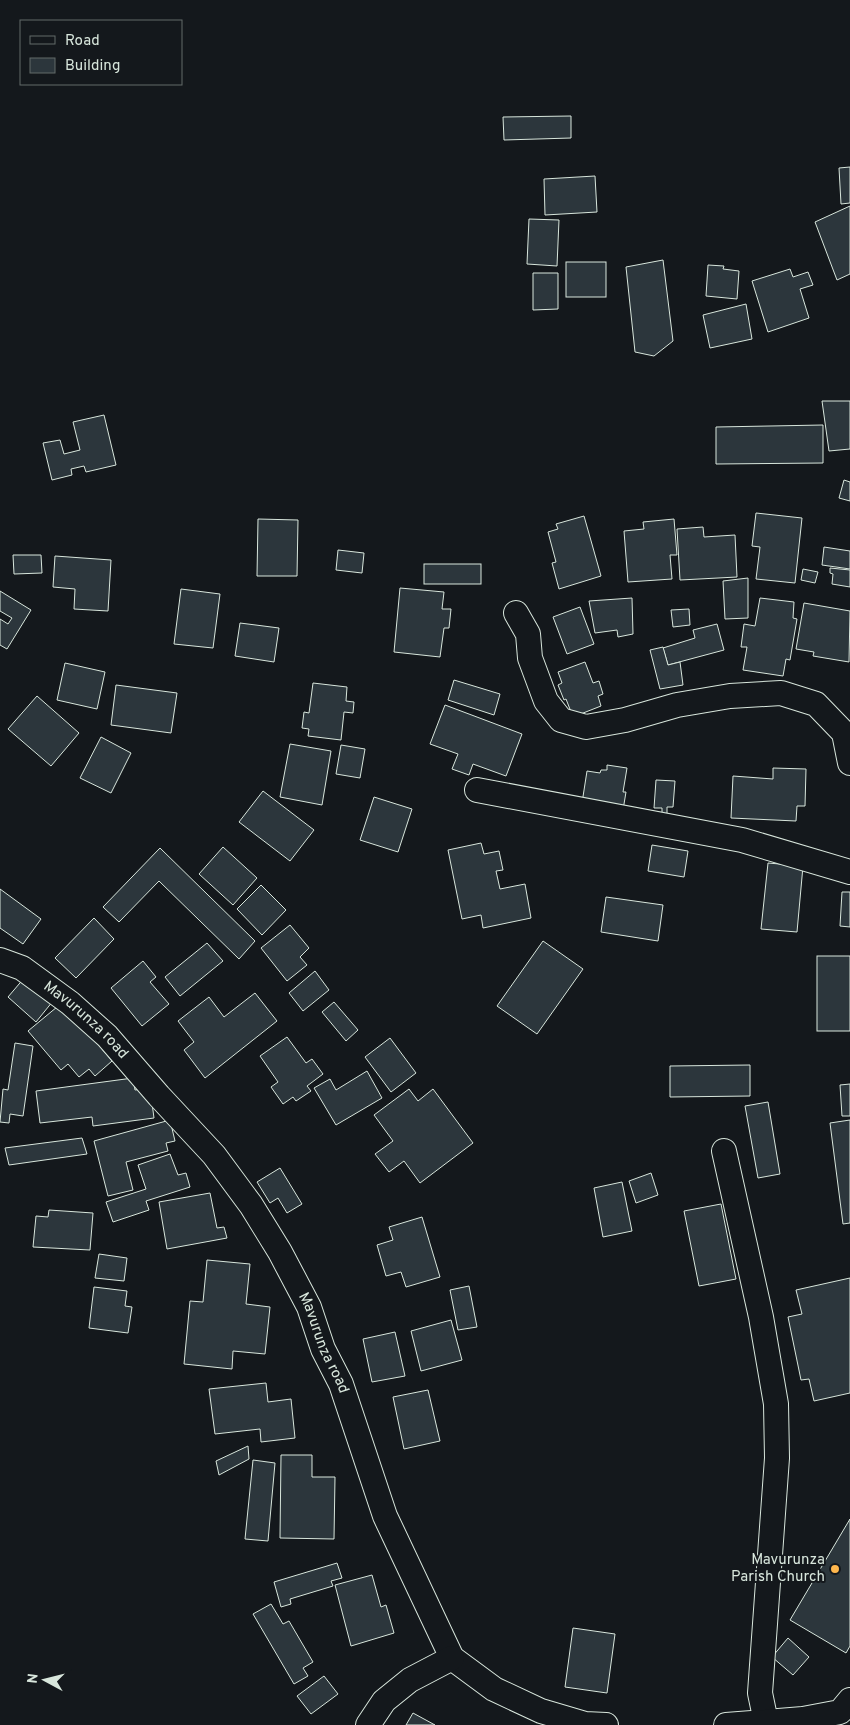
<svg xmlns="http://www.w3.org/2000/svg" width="850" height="1725" font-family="Overpass,sans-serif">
  <rect width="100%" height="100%" fill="#14181c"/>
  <!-- building -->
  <g fill="#2c363c" stroke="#d8e6dc">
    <polygon points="571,116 571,138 504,140 503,117"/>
    <polygon points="850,167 850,203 841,204 839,168"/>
    <polygon points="595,176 597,212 545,215 544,179"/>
    <polygon points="850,206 850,274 837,280 815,222"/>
    <polygon points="529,219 559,220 557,266 527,264"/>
    <polygon points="663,260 673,341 654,356 635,352 626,267"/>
    <rect x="566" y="262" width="40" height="35"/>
    <polygon points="708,265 724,266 723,269 739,271 737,299 706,296"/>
    <polygon points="790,269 793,277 808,272 813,285 800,289 809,318 768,332 752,281"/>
    <polygon points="533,273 558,273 558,309 533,310"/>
    <polygon points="746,304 752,339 710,348 703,315"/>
    <polygon points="822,401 850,401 850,449 829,451"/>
    <polygon points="104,415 116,465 86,472 84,466 71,469 72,475 52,480 43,443 60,440 64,454 80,450 73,422"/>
    <polygon points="823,425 823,463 716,464 716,427"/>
    <polygon points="844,480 850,482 850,501 839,498"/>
    <polygon points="756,513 802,518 795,583 756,579 760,547 752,546"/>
    <polygon points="584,516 601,576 559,589 552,563 556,562 548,532 558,529 556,524"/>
    <polygon points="258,519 298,520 297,576 257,576"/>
    <polygon points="674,519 677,555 670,555 672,579 628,582 624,531 644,529 643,522"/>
    <polygon points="703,527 704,537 735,535 737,577 680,580 677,529"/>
    <polygon points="824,547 850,551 850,569 822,565"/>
    <polygon points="338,550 364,553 362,573 336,570"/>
    <polygon points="13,555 41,555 42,573 14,574"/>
    <polygon points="55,556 111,560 108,611 74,609 75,589 53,587"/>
    <rect x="424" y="564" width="57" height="20"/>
    <polygon points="830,568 850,570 850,587 832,584 833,574 830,573"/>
    <polygon points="803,569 818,572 815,583 801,580"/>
    <polygon points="748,578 748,618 725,619 723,581"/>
    <polygon points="400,588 444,592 442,609 451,609 449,628 444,628 440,657 394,652"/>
    <polygon points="181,589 220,594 213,648 174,644"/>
    <polygon points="0,591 31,610 7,649 0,645 0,619 8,624 12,618 0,611"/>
    <polygon points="632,598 633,634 618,637 617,630 595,633 589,601"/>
    <polygon points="760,598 794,602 793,618 797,619 790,660 786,659 783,676 743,670 747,647 741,647 744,624 755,626"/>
    <polygon points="804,603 850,611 849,662 813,656 814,652 796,649"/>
    <polygon points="580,607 594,644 567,654 553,617"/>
    <polygon points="689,609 690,625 673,627 671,610"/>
    <polygon points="240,623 279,628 274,662 235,656"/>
    <polygon points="717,624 724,650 668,665 663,648 695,638 693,630"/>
    <polygon points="663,647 668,665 680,662 683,685 660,689 650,650"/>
    <polygon points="585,662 593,683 599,681 603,694 598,696 601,706 573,717 566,699 564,700 558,685 562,683 558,672"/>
    <polygon points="65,663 105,672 97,709 57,700"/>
    <polygon points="454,680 500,694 494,715 448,700"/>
    <polygon points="313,683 347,687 346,701 354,702 353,713 344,712 341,740 308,736 309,729 302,728 304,712 309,713"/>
    <polygon points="116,685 177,693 171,733 111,725"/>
    <polygon points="37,696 79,733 51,766 8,729"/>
    <polygon points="445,705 522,734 506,776 473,764 469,775 452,769 458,754 430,744"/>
    <polygon points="101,737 131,753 111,793 80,778"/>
    <polygon points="290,744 331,751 322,805 280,797"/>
    <polygon points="341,745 365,749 360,778 336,774"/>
    <polygon points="607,765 627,768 623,792 626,792 623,810 582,803 587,771 600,773 601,770 607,770"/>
    <polygon points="773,768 806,769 805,806 797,806 796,821 731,818 733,776 773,779"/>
    <polygon points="656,780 675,781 673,807 667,807 667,814 662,814 662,808 654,808"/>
    <polygon points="263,791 314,830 290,861 239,822"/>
    <polygon points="374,797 412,809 398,852 360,840"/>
    <polygon points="481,843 484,854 499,851 503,870 496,871 500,889 525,884 531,918 483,928 481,915 462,919 448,850"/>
    <polygon points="652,845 688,851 684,877 648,871"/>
    <polygon points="223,847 257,878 233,905 199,874"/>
    <polygon points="160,848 255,941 239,959 159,881 119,922 103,907"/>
    <polygon points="768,863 803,866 797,932 761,929"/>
    <polygon points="261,885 286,910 262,935 237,909"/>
    <polygon points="0,889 41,919 23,944 0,928"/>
    <polygon points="842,892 850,892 850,927 840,926"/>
    <polygon points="606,897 663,905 658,941 601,932"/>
    <polygon points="94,918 114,939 76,978 55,958"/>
    <polygon points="290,925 309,948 300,957 307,965 287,981 261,948"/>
    <polygon points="543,941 583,969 537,1034 497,1006"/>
    <polygon points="207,943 223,961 180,996 165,977"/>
    <rect x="817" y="956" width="33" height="75"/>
    <polygon points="143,961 156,977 150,982 169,1004 142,1026 111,988"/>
    <polygon points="315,971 329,990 303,1011 289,993"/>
    <polygon points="25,977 53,1001 36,1022 8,997"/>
    <polygon points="255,993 277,1021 205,1078 184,1050 194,1042 178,1021 209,997 224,1017"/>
    <polygon points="63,1002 112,1061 95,1076 89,1069 79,1077 68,1064 61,1070 28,1031"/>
    <polygon points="334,1002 358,1030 346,1041 322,1012"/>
    <polygon points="287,1037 306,1063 312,1059 323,1074 307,1086 311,1091 296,1101 293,1097 283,1104 271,1087 278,1082 260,1056"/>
    <polygon points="390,1038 416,1073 391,1092 365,1057"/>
    <polygon points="15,1043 33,1046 23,1116 10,1114 9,1123 0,1122 3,1089 8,1090"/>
    <polygon points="750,1065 750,1096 670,1097 670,1066"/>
    <polygon points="367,1071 382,1098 336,1125 314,1088 330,1079 336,1090"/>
    <polygon points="133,1078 135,1090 150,1088 154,1118 93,1126 92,1117 40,1123 36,1091"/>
    <polygon points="850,1084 850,1116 842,1116 840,1085"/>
    <polygon points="409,1089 418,1101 433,1089 473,1143 420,1183 404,1161 389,1172 375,1154 393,1141 374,1115"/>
    <polygon points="768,1102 780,1174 758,1178 745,1106"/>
    <polygon points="170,1120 175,1141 166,1143 168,1151 126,1162 133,1190 108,1196 94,1141"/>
    <polygon points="850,1120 850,1223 843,1224 830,1123"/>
    <polygon points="82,1138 87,1154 9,1165 5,1148"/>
    <polygon points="170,1154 178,1175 186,1173 190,1187 146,1201 149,1210 113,1222 106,1202 146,1189 138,1165"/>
    <polygon points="280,1168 302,1204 287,1213 278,1198 270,1203 257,1182"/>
    <polygon points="651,1173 658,1195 636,1203 629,1181"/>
    <polygon points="622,1182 632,1231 603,1237 594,1188"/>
    <polygon points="210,1193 217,1228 224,1227 227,1238 167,1249 159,1202"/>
    <polygon points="721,1204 736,1279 699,1286 684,1211"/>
    <polygon points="49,1210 93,1213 90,1250 33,1247 36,1216 48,1217"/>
    <polygon points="422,1217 440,1277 406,1287 401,1272 386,1276 377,1245 393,1240 389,1227"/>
    <polygon points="99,1254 127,1258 124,1281 95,1278"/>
    <polygon points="207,1260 250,1264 246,1304 270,1307 265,1354 233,1351 232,1369 184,1364 190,1301 203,1302"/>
    <polygon points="850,1278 850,1393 814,1401 809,1379 801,1380 788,1317 802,1314 796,1290"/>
    <polygon points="469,1286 477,1327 458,1330 450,1290"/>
    <polygon points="94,1287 127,1291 125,1306 132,1307 128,1333 89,1328"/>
    <polygon points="451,1320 462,1360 421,1371 411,1331"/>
    <polygon points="395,1332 405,1376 372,1382 363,1339"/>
    <polygon points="266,1383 268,1402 291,1399 295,1438 261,1442 260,1429 215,1434 209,1389"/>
    <polygon points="428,1390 440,1441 404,1449 393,1397"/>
    <polygon points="248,1446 249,1459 219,1475 216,1461"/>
    <polygon points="281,1455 312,1455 312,1477 335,1477 334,1539 280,1538"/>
    <polygon points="253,1460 275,1463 268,1541 245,1539"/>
    <polygon points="850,1519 850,1646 846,1653 790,1620"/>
    <polygon points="337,1563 342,1578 331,1581 333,1586 290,1599 291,1604 281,1607 274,1582"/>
    <polygon points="372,1575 381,1607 386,1605 394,1633 351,1646 335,1585"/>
    <polygon points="271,1604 283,1624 289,1621 313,1662 303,1668 308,1676 294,1684 253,1614"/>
    <polygon points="573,1628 615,1634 607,1693 565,1687"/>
    <polygon points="788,1638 809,1657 793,1675 772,1657"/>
    <polygon points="324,1676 338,1694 311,1714 297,1696"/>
    <polygon points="413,1713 435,1725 406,1725"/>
  </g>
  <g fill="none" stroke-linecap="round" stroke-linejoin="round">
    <defs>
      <g id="street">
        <polyline points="516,613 528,634 530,658 546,701 561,720 586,727 625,720 677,705 730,696 781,693 816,704 844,733 850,763"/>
        <polyline points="477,790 742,840 850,872"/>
        <path id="s1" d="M 0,960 L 22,968 L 70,1003 L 107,1036 L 159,1096 L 214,1155 L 251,1205 L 280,1252 L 309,1307 L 323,1349 L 341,1384 L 385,1516 L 452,1658 L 494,1689 L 541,1711 L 585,1724 L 606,1725"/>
        <polyline points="724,1151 761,1317 776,1404 777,1458 760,1693 766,1722"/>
        <polyline points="368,1725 384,1701 410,1680 452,1658"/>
        <polyline points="726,1725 803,1719 840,1712 850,1700"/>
      </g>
    </defs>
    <!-- street casing -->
    <use href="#street" stroke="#d8e6dc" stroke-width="26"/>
    <!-- street -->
    <use href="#street" stroke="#14181c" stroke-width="24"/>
  </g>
  <!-- markers -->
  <circle fill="#ffb74d" stroke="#14181c" stroke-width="2" cx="835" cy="1569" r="5"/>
  <g text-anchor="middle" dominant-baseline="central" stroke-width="4" stroke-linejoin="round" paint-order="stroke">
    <!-- street labels -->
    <g font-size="15" fill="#d8e6dc" stroke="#14181c">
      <text stroke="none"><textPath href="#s1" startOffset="106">Mavurunza road</textPath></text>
      <text stroke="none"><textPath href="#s1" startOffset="511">Mavurunza road</textPath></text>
    </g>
    <!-- poi labels -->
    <g font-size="15" fill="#d8e6dc" stroke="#14181c" text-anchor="end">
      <text x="825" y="1560">Mavurunza<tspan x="825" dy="17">Parish Church</tspan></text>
    </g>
  </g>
  <!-- legend -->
  <rect x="20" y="20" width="162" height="65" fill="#14181c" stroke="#626a69"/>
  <rect x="30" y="36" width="25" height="8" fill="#14181c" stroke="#626a69"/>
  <text x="65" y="45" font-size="15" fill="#d8e6dc">Road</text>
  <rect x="30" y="58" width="25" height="15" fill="#2c363c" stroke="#626a69"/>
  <text x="65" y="70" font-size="15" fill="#d8e6dc">Building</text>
  <!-- north arrow -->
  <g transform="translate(45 1680) rotate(277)" stroke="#14181c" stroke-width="4" paint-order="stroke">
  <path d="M0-4L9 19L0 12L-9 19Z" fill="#d8e6dc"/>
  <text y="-8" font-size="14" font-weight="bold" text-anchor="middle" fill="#d8e6dc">N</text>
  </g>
</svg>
